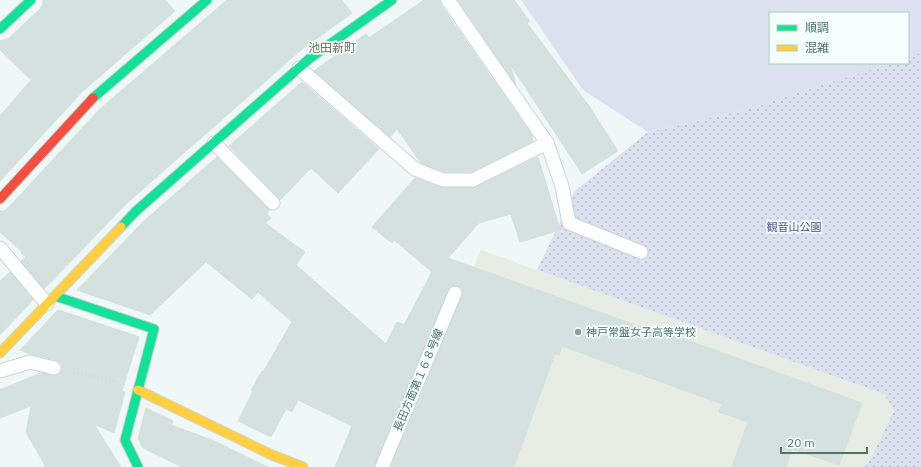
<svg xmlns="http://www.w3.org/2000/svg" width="921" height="467" font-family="'IBM Plex Sans','Noto Sans JP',sans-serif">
  <defs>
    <pattern id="park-dots" width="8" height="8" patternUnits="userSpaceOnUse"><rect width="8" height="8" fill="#dce1ef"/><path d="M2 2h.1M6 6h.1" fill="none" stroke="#b5bbc6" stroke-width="1.8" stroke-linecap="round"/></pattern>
  </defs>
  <rect width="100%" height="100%" fill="#f0f8f7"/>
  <!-- education -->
  <polygon fill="#e7ede4" points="481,250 884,394 894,411 869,462 864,467 388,467"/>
  <!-- park -->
  <polygon fill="url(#park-dots)" points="921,53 921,467 864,467 869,462 894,411 884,394 537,270 575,191 648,132 741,111 891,63 908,63 908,57"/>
  <!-- pitch -->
  <polygon fill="#dce1ef" points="521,0 921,0 921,53 908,57 908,13 770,13 770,63 891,63 741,111 648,132 583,90"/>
  <!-- building -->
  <g fill="#d5e1df" stroke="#d3e0dd">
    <polygon points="43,0 165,0 175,11 83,91 0,181 0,116 31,80 0,50 0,41 9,38 40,9 43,4"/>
    <polygon points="227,0 342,0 352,13 301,50 127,203 44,289 21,261 26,257 21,253 22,252 0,232 0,211 4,211 9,207 100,109"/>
    <polygon points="424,0 440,0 441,5 531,134 533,141 471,172 445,172 421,163 397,129 390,137 314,71 366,34 369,38"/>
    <polygon points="458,0 514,0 530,21 527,23 589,106 618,151 582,174 510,64 516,85"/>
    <polygon points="302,82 379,149 338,193 311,168 280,200 229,146"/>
    <polygon points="217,157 270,210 267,214 271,218 265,223 305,252 296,265 386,344 397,322 404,325 432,272 394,240 392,243 372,227 415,178 443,188 473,188 538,157 560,230 520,242 511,214 479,223 448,258 647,329 648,326 862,403 839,465 792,449 786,467 732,467 748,422 719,412 722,404 562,346 559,355 555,353 514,467 391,467 462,296 462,288 458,286 454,285 450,286 448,290 374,467 335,467 352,426 298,400 292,412 286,409 271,437 238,421 253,391 251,390 262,371 263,372 292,322 258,292 252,299 206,262 150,315 77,290 144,221"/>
    <polygon points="10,272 33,300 0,335 0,281"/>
    <polygon points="58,310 139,337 122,391 125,392 114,433 94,424 121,467 46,467 26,432 31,406 0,418 0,390 41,373 56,376 59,374 62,370 62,365 56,360 33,355 20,350"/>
    <polygon points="146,408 173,421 171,425 212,440 268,467 182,467 143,448 138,439"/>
  </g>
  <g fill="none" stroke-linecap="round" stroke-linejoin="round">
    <defs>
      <g id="lane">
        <polyline points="448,0 547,143 562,186 569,223 641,252"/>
        <polyline points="299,68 415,169 443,180 473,180 547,143"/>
        <polyline points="214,143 273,203"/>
        <polyline points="0,248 47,304"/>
        <polyline points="0,371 30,362 54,368"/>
        <polyline points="382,467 455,293"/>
      </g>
      <g id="fast">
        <polyline points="0,29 31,0"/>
        <polyline points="93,98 207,0"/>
        <polyline points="121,227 135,212 309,59 392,0"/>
        <polyline points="55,296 154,329 125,440 138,467"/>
      </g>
      <g id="slow">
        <polyline points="0,353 121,227"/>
        <polyline points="138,390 272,455 303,467"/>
      </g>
      <polyline id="jam" points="0,199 93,98"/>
    </defs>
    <!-- lane casing -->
    <use href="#lane" stroke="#cbd5d3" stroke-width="15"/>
    <!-- fast casing -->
    <use href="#fast" stroke="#cbd6d4" stroke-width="11"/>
    <!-- slow casing -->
    <use href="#slow" stroke="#cbd6d4" stroke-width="11"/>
    <!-- jam casing -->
    <use href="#jam" stroke="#cbd6d4" stroke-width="11"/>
    <!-- path -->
    <polyline stroke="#cdd8d5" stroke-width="2.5" stroke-dasharray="1 3" stroke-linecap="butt" points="74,372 114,381"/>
    <!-- lane -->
    <use href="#lane" stroke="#fdfefe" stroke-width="13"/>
    <!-- fast -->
    <use href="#fast" stroke="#16e098" stroke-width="9"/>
    <!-- slow -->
    <use href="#slow" stroke="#ffcf43" stroke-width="9"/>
    <!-- jam -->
    <use href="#jam" stroke="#f24e42" stroke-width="9"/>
  </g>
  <!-- markers -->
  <circle fill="#89a29b" stroke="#f3fefd" stroke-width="1.5" cx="578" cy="332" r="4"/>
  <g text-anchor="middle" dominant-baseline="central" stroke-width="3.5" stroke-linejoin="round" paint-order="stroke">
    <!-- park labels -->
    <g font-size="11" fill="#525084" stroke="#f3fefd">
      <text x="794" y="227">観音山公園</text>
    </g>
    <!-- poi labels -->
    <g font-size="11" fill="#517469" stroke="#f3fefd" text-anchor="start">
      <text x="586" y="332">神戸常盤女子高等学校</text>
    </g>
    <!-- street labels -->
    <g font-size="11" fill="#517469" stroke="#f3fefd">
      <text transform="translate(418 380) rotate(-67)">長田方面第１６８号線</text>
    </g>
    <!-- neighbourhood labels -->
    <g font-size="12" fill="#757557" stroke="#f3fefd">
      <text x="332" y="47">池田新町</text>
    </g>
  </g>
  <!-- legend -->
  <rect x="769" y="12" width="140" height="52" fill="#f3fefd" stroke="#b2c7c2"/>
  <rect x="777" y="25" width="20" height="6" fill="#16e098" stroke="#b2c7c2"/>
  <text x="805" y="32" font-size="12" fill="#517469">順調</text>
  <rect x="777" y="45" width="20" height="6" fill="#ffcf43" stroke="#b2c7c2"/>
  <text x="805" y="52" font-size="12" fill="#517469">混雑</text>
  <!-- scale -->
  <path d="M781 447v6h86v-6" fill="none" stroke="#517469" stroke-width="2"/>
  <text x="787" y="447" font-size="12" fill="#517469" stroke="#f3fefd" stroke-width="3" paint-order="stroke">20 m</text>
</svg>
